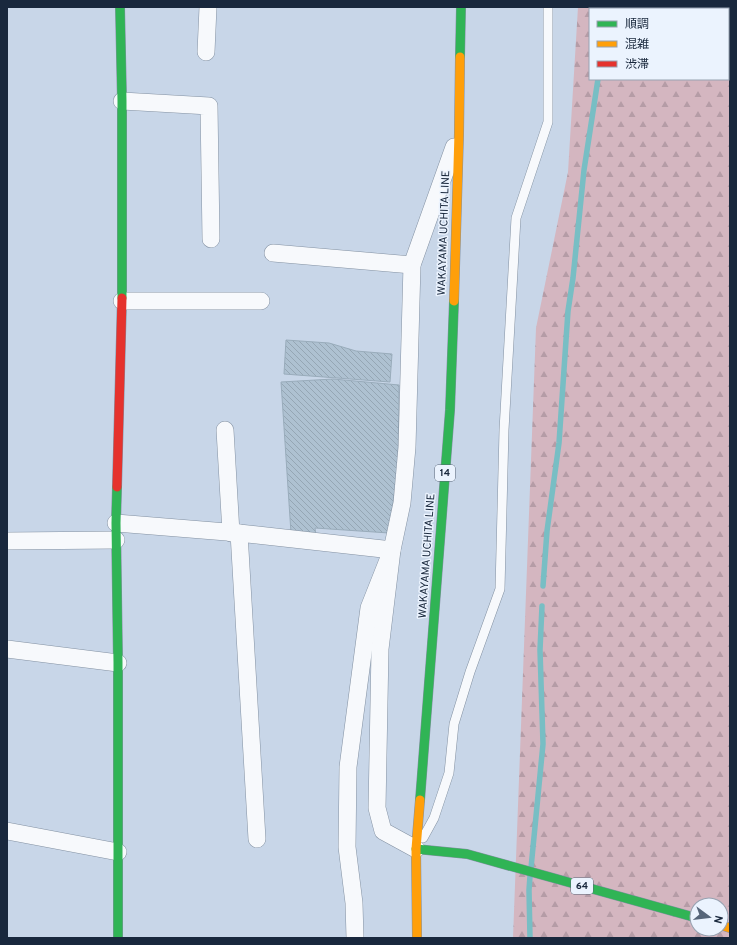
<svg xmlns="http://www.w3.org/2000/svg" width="737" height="945" font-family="Overpass,'Noto Sans JP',sans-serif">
  <defs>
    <pattern id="forest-firs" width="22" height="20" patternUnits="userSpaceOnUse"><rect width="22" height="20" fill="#d4b6c0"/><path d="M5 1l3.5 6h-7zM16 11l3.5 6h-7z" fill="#b59ca6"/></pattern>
    <pattern id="building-back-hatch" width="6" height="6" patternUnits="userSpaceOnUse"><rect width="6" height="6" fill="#aec1d1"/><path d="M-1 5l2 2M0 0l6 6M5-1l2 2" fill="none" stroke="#95a6b4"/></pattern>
  </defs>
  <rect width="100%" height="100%" fill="#c8d6e8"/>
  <!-- forest -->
  <path fill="url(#forest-firs)" fill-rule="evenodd" d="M 578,7 L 730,7 L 730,938 L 513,938 L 536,328 L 568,172 ZM 590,9 L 728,9 L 728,79 L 590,79 ZM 697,905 L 721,905 L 721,929 L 697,929 Z"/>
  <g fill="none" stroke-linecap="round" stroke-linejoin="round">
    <!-- stream -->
    <g stroke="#78bec4" stroke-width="5.5">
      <polyline points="608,9 608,7"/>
      <polyline points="543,586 547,531 559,443 568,311 573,278 584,170 598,79"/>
      <polyline points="531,868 543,744 540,650 542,606"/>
      <polyline points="530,938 529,890 530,876"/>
    </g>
  </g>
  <!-- building -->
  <g fill="url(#building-back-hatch)" stroke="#99acbb">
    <polygon points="286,340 329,343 356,351 392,354 390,382 284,374"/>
    <polygon points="333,379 399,385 398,467 389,533 315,528 316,536 291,533 281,382"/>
  </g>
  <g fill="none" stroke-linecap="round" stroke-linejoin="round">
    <defs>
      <polyline id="lane" points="423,838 434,818 449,773 454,724 470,672 500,589 504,430 516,218 548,122 548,7"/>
      <g id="street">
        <polyline points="206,52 208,7"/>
        <polyline points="122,101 209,106 211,239"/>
        <polyline points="273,253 412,265"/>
        <polyline points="122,301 261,301"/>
        <polyline points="225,430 231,533"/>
        <polyline points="116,523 239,533 392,550 380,649 377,808 383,831 416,849"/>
        <polyline points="239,533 257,839"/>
        <polyline points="7,541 116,540"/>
        <polyline points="7,649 118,663"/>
        <polyline points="7,831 118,852"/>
        <polyline points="355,938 354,903 347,847 348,767 369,608 392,550 402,503 407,447 412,265 454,147"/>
      </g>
      <g id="fast">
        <polyline points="120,7 122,101 122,298"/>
        <polyline points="460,57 461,7"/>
        <polyline points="117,487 116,523 118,663 118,938"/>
        <polyline points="420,800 450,410 454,301"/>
        <polyline points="416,849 467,854 697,918"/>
      </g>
      <g id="slow">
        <polyline points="454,301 459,133 460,57"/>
        <polyline points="721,925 730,928"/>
        <polyline points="417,938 416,849 420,800"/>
      </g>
      <polyline id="jam" points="117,487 122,298"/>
    </defs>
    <!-- lane casing -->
    <use href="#lane" stroke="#8391a2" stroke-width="10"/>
    <!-- street casing -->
    <use href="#street" stroke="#8391a2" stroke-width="18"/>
    <!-- fast casing -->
    <use href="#fast" stroke="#8391a2" stroke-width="10"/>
    <!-- slow casing -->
    <use href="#slow" stroke="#8391a2" stroke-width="10"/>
    <!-- jam casing -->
    <use href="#jam" stroke="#8391a2" stroke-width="10"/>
    <!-- lane -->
    <use href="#lane" stroke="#f7f9fc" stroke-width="9"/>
    <!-- street -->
    <use href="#street" stroke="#f7f9fc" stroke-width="17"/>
    <!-- fast -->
    <use href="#fast" stroke="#30b455" stroke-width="9"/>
    <!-- slow -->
    <use href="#slow" stroke="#ff9f0a" stroke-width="9"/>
    <!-- jam -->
    <use href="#jam" stroke="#e5322d" stroke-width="9"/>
  </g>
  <g text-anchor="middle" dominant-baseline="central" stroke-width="3" stroke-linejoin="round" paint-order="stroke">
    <!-- shield labels -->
    <g fill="#ebf3fe" stroke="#586577" stroke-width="1">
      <rect x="435" y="465" width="20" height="16" rx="3"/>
      <rect x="571" y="878" width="22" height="16" rx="3"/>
    </g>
    <g font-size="10" font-weight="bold" fill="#19283d">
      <text x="445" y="473">14</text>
      <text x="582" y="886">64</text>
    </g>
    <!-- street labels -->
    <g font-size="11" fill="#19283d" stroke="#ebf3fe">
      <text transform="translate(444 233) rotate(-88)">WAKAYAMA UCHITA LINE</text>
      <text transform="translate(427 556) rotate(-86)">WAKAYAMA UCHITA LINE</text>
    </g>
  </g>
  <!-- border -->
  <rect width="737" height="945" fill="none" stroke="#19283d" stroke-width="16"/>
  <!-- legend -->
  <rect x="589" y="8" width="140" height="72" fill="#ebf3fe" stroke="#97a2b1"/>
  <rect x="597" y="21" width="20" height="6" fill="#30b455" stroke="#97a2b1"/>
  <text x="625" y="28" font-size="12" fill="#19283d">順調</text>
  <rect x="597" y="41" width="20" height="6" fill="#ff9f0a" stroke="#97a2b1"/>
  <text x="625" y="48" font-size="12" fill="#19283d">混雑</text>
  <rect x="597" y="61" width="20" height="6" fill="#e5322d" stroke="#97a2b1"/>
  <text x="625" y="68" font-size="12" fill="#19283d">渋滞</text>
  <!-- north arrow -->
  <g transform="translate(709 917) rotate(105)"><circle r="19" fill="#ebf3fe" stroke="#97a2b1"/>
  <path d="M0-3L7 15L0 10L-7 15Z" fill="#566579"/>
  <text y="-6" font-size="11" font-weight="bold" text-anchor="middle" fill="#19283d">N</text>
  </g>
</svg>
